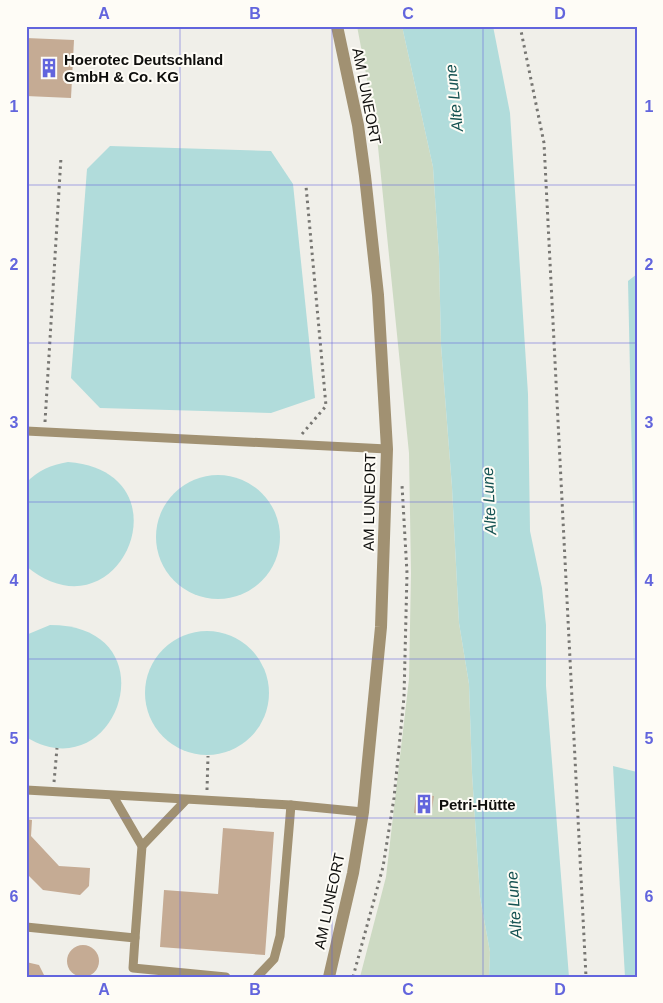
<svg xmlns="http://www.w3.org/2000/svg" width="663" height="1003" font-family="Arial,sans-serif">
  <rect width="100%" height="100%" fill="#f0efe9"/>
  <!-- green -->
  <polygon fill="#cddac3" points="357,26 402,26 433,167 439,257 441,345 452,487 459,623 469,684 472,773 480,897 490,952 489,977 360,977 386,877 409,679 411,573 409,453 376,127"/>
  <!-- water -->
  <g fill="#b1dcdb">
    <polygon points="402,26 493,26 510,113 528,394 530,531 542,588 546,625 546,686 569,977 489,977 490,952 480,897 472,773 469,684 459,623 452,487 441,345 439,257 433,167"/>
    <polygon points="110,146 271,151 293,184 315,398 271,413 100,408 71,378 87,169"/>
    <polygon points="637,274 637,603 635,599 628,281"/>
    <path d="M 68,462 C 192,472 119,644 26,566 L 26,483 C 38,470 51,465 68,462 Z"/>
    <circle cx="218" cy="537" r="62"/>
    <path d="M 50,625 C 173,625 118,793 26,737 L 26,635 Z"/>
    <circle cx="207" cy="693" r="62"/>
    <polygon points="613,766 637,772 637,977 625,977"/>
  </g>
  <!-- building -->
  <g fill="#c5ab94">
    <polygon points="26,38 74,40 71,98 26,96"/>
    <polygon points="416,794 434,796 431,815 414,813"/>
    <polygon points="26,819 32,820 31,836 59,866 90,868 89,886 80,895 43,890 26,873"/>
    <polygon points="223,828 274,832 265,955 160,947 164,890 218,894"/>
    <circle cx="83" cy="961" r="16"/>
    <polygon points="26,962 39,965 45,977 26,977"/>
  </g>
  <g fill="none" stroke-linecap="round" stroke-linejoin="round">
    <!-- path -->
    <g stroke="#777672" stroke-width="3" stroke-dasharray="2.5 4" stroke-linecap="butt">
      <polyline points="520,26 544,143 586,977"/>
      <polyline points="45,422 61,157"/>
      <polyline points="302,434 326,406 306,186"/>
      <polyline points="54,782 57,748"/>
      <polyline points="207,790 208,756"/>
      <polyline points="353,977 383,867 394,798 404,697 407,573 402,485"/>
    </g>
    <!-- service -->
    <g stroke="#a19172" stroke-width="9">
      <polyline points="26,431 387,449"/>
      <polyline points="26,790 291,805 363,812"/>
      <polyline points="113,796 142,846 135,938"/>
      <polyline points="142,846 186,800"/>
      <polyline points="26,927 135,938 133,968 226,977"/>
      <polyline points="257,977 274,959 280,936 291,805"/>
    </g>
    <!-- tertiary -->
    <polyline stroke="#a19172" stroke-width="12" points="329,977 353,873 363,812 381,627 387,449 378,295 365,176 358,125 337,26"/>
  </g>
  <!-- grid -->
  <path fill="none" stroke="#6265dd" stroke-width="1" stroke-opacity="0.55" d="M 180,26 L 180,977M 332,26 L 332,977M 483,26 L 483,977M 26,185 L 637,185M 26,343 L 637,343M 26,502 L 637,502M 26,659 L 637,659M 26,818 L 637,818"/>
  <!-- icons -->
  <defs>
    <symbol id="building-bare" viewBox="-9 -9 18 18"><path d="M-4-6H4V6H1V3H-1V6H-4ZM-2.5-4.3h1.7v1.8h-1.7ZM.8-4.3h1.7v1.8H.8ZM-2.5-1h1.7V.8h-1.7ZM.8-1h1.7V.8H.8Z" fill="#6265dd" stroke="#fefcf6" stroke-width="2.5" paint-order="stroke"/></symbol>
  </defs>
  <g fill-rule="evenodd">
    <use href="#building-bare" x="35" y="54" width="28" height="28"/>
    <use href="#building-bare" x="410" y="790" width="28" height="28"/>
  </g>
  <g text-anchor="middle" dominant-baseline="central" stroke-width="4" stroke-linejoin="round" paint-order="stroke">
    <!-- poi labels -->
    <g font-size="15" font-weight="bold" fill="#0e0e0c" stroke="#fefcf6" text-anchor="start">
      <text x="64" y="59">Hoerotec Deutschland<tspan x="64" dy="17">GmbH &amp; Co. KG</tspan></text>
      <text x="439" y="804">Petri-Hütte</text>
    </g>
    <!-- street labels -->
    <g font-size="15" fill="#0e0e0c" stroke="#fefcf6">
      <text transform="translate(367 96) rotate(79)">AM LUNEORT</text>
      <text transform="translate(369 502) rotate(-89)">AM LUNEORT</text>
      <text transform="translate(329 901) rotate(-78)">AM LUNEORT</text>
    </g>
    <!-- water labels -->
    <g font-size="16" font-style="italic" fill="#155252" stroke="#fefcf6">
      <text transform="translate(454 98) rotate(-96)">Alte Lune</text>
      <text transform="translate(489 501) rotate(-93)">Alte Lune</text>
      <text transform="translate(514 905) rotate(-94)">Alte Lune</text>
    </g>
  </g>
  <!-- border -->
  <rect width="663" height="1003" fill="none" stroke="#fefcf6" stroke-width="55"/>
  <rect x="28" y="28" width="608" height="948" fill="none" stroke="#6265dd" stroke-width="2"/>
  <g font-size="16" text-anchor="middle" font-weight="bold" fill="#6265dd">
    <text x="104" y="19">A</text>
    <text x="255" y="19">B</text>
    <text x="408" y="19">C</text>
    <text x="560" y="19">D</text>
    <text x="14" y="112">1</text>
    <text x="649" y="112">1</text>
    <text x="14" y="270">2</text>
    <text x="649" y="270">2</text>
    <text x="14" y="428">3</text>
    <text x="649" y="428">3</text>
    <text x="14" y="586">4</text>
    <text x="649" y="586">4</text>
    <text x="14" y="744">5</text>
    <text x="649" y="744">5</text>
    <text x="14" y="902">6</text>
    <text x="649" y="902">6</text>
    <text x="104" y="995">A</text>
    <text x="255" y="995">B</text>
    <text x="408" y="995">C</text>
    <text x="560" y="995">D</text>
  </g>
</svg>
